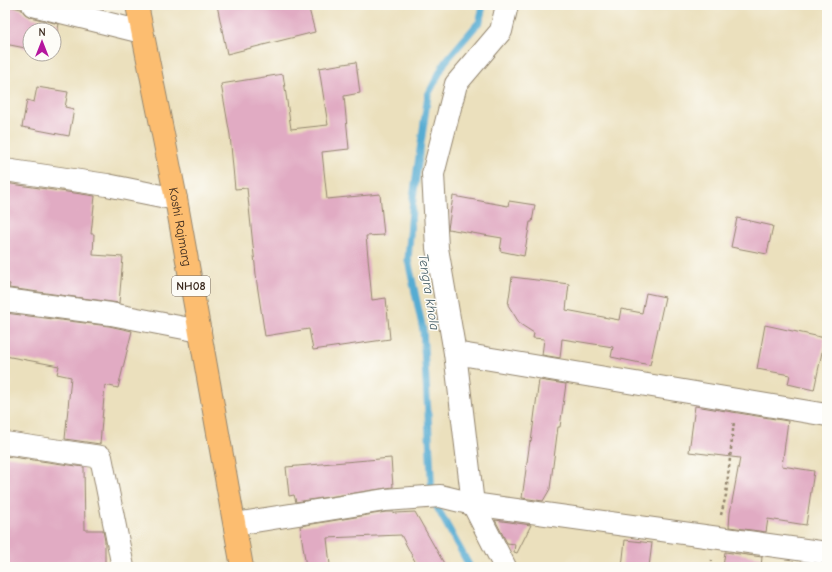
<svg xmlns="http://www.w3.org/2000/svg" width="832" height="572" font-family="'Comic Neue',sans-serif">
  <rect width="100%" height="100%" fill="#fdfcf7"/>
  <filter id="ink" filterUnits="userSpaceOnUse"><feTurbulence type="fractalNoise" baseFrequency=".025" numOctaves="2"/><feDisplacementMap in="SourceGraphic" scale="8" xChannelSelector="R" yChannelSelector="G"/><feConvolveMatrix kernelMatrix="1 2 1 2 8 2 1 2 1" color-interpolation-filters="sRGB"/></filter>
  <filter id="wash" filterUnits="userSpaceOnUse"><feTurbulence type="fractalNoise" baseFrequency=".012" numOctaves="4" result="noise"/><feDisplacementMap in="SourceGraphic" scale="16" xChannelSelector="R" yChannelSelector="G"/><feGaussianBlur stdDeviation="0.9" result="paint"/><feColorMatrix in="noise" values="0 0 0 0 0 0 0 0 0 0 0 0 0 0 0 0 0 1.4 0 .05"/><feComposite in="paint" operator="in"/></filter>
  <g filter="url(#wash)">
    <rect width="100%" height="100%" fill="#ebe0bd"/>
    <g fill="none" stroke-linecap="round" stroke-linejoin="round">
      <!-- stream -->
      <polyline stroke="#56acd2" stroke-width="7" points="470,567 432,498 428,414 423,330 408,260 413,198 428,95 445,62 480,21 483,5"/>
    </g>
    <g id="blocks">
      <!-- building -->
      <g fill="#e1abc3">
        <polygon points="5,5 21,9 25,14 30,17 59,24 54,49 54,30 30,30 30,49 5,44"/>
        <polygon points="217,5 308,5 315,32 227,54"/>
        <polygon points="356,62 360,93 344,96 349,149 322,152 327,199 380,194 384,235 366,236 372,300 386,298 390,339 313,350 309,329 265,336 257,284 247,188 235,189 230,135 221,84 283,74 291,129 328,125 319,68"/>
        <polygon points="37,87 68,92 65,107 74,109 69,136 22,127 27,100 34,102"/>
        <polygon points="5,183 95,196 91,234 94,234 93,255 123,257 119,303 9,288 10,284 5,283"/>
        <polygon points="453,196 508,206 509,201 535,205 532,222 530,222 524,256 500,251 502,238 448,229"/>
        <polygon points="737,218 773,226 767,254 731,247"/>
        <polygon points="512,277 569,284 566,310 619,320 621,309 642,313 646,293 665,297 650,365 611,357 613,347 562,339 560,358 542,355 544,339 533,338 534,333 520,324 508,305"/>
        <polygon points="5,313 109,326 132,331 118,388 105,385 100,444 65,439 71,377 57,374 59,366 5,356"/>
        <polygon points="765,325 825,338 814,390 788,384 790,375 757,369"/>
        <polygon points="539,380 566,384 560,427 558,427 550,489 543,501 522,498 530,441 531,442"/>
        <polygon points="695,406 788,421 782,466 814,471 806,525 768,519 766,532 729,527 730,513 740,458 689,452"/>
        <polygon points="5,456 84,467 85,530 103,530 105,541 105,567 5,567"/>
        <polygon points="391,458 393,487 296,502 294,495 289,496 286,467"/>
        <polygon points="386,512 394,512 395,513 415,512 446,567 418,567 401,535 327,538 330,565 319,567 306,567 300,526"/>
        <polygon points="495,520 531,525 517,553 514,552 515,544 507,543"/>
        <polygon points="625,540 652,543 649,567 622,567"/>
        <polygon points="725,552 762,557 761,567 723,567"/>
      </g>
    </g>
  </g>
  <g filter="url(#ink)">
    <use href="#blocks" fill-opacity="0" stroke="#93856e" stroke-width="1"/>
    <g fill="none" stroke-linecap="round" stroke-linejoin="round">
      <defs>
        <g id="minor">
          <polyline points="33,5 142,32"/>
          <polyline points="5,170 107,185 176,199"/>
          <polyline points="5,300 111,314 200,331"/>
          <polyline points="455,353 827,415"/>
          <polyline points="5,443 101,457 123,567"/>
          <polyline points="235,524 385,500 440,496 473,504 827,553"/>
          <polyline points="505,567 473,504 455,353 437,248 433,174 456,84 501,31 507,5"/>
        </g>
        <g id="major">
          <path id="s1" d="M 137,5 L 176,199 L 242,567"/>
        </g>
      </defs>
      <!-- minor casing -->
      <use href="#minor" stroke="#93856e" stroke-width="24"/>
      <!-- major casing -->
      <use href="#major" stroke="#93856e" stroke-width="24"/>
      <!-- path -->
      <g stroke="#93856e" stroke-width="2.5" stroke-dasharray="3 3" stroke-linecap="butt">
        <polyline points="721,515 726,495 734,421"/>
        <polyline points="711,567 712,560"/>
      </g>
      <!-- minor -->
      <use href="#minor" stroke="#fff" stroke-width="22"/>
      <!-- major -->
      <use href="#major" stroke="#fcbd6f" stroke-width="22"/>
    </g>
  </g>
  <g text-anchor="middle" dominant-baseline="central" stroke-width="3" stroke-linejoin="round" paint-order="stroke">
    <!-- shield labels -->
    <rect fill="#fdfcf7" stroke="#75695f" stroke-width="1" x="172" y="276" width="38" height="20" rx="3"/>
    <g font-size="12" font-weight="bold" fill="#3b2a1e">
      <text x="191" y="286">NH08</text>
    </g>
    <!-- street labels -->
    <g font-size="13" fill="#3b2a1e" stroke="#fdfcf7">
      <text stroke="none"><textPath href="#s1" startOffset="226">Koshi Rajmarg</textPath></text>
    </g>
    <!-- water labels -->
    <g font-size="14" font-style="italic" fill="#465e66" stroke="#fdfcf7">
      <text transform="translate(429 292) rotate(81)">Tengra khola</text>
    </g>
  </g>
  <!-- margin -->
  <rect width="832" height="572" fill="none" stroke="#fdfcf7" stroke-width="20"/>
  <!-- north arrow -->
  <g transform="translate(42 42)"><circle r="19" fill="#fdfcf7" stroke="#afa8a0"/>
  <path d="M0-3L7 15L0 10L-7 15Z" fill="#b5179e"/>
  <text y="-6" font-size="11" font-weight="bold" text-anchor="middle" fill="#3b2a1e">N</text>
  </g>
</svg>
